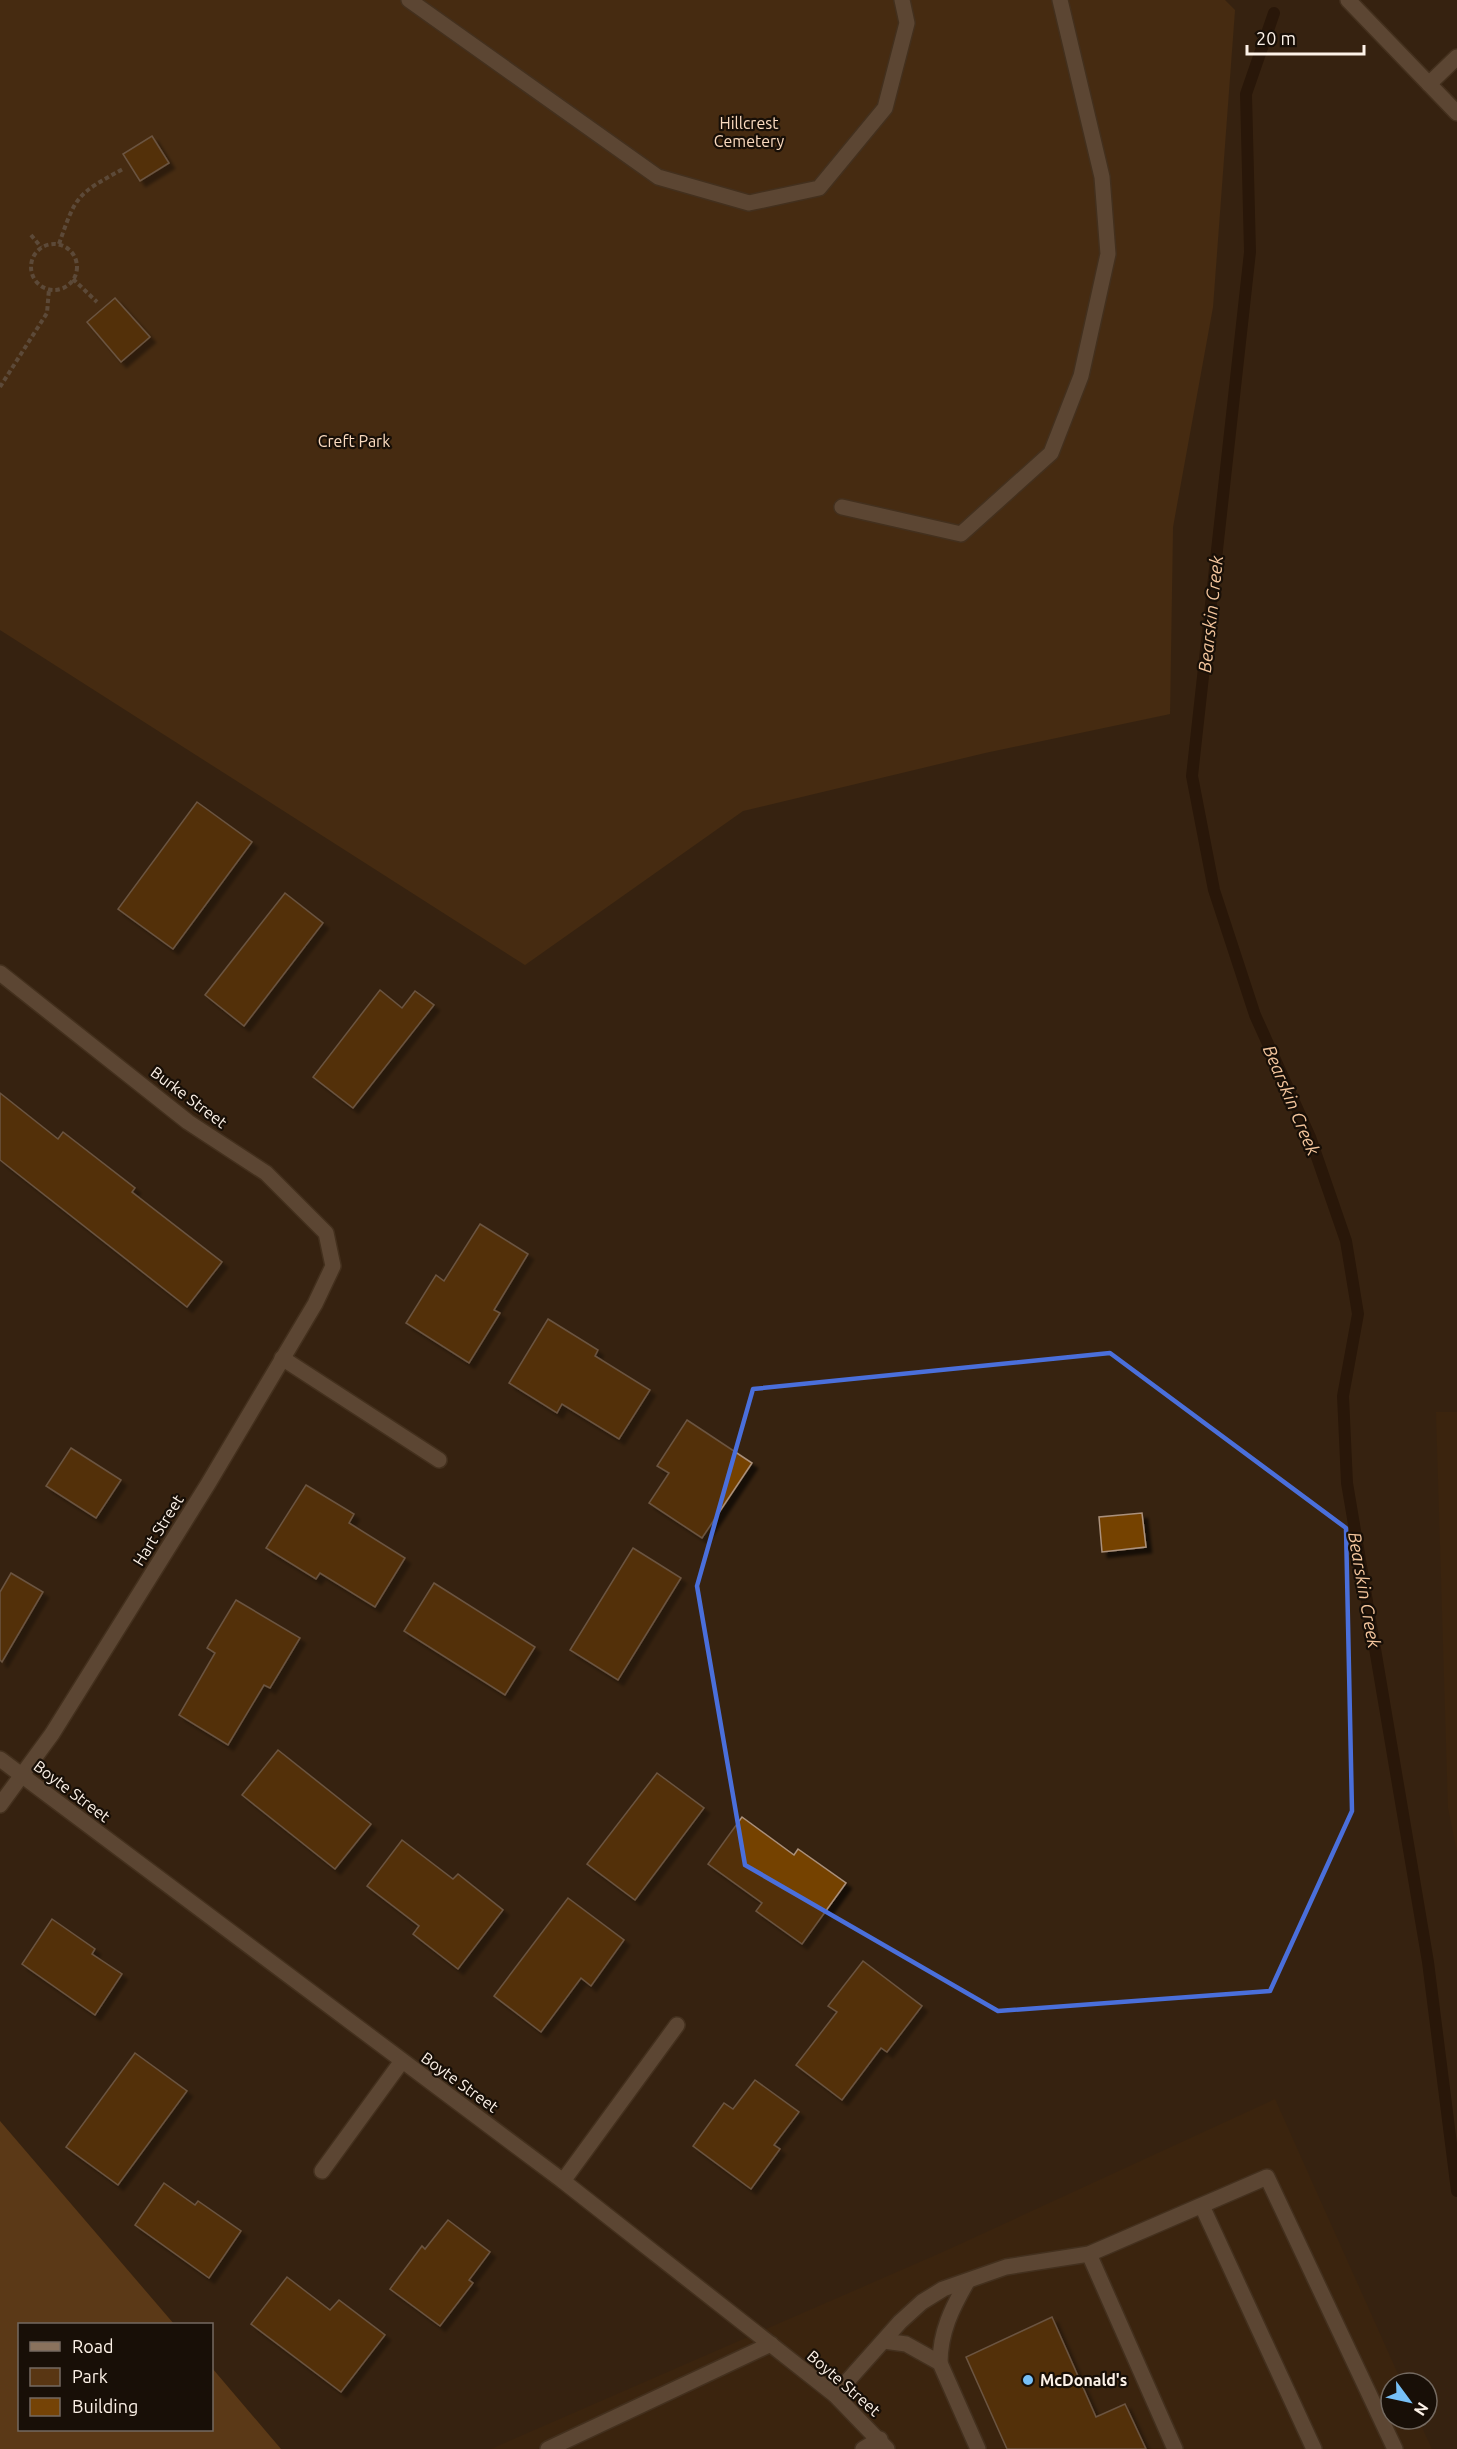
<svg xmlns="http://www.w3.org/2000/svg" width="1457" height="2449" font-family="Ubuntu,sans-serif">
  <defs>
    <filter id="shadow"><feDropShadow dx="5.5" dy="5.5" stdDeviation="1.5" flood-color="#0009"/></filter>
  </defs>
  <rect width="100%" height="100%" fill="#372310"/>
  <!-- built -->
  <g fill="#40260d">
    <polygon points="1436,1412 1457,1412 1457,1852 1448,1808"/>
    <polygon points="1275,2099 1402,2383 1391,2383 1391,2419 1418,2419 1432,2449 491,2449 945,2251"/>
  </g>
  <!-- green -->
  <polygon fill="#593613" points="0,0 1225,0 1235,10 1213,307 1173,527 1170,714 985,753 743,811 525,965 0,630"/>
  <!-- forest -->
  <polygon fill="#88541f" points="0,2121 174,2324 20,2324 20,2430 212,2430 212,2368 281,2449 0,2449"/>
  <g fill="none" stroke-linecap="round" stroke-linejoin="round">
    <!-- stream -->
    <polyline stroke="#1a0a00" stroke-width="12" points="1274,13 1246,94 1250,252 1192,776 1214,890 1255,1015 1310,1137 1346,1241 1358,1314 1343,1396 1347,1483 1428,1962 1457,2191"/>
  </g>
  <!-- building -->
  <g fill="#754306" stroke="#ab917b" stroke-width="1.5" filter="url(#shadow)">
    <polygon points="152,136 169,163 140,181 123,154"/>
    <polygon points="115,298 150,337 121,362 87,322"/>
    <polygon points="197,802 252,842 173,949 118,909"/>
    <polygon points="285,893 323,923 244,1026 205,995"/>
    <polygon points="380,990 402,1008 415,991 434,1005 353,1108 313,1077"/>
    <polygon points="0,1093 58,1139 63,1132 135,1188 132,1192 222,1262 187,1307 0,1160"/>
    <polygon points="480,1224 528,1254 494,1310 500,1313 469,1363 406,1323 436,1275 444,1281"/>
    <polygon points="548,1319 598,1350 595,1356 650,1390 619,1439 562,1404 557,1413 509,1383"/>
    <polygon points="687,1420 752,1463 702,1538 649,1503 669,1473 657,1466"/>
    <polygon points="71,1448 121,1480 96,1518 46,1486"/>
    <polygon points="306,1485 354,1514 349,1523 405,1558 375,1607 320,1573 316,1579 266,1548"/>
    <polygon points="1142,1513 1146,1547 1102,1552 1099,1517"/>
    <polygon points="633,1548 681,1578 618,1680 570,1650"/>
    <polygon points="11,1573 43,1592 2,1662 0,1660 0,1592"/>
    <polygon points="434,1583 535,1647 505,1695 404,1631"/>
    <polygon points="236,1600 300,1638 270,1688 264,1685 228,1745 179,1715 215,1653 207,1648"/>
    <polygon points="278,1750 371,1824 335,1869 242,1795"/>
    <polygon points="657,1773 704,1808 635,1900 587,1864"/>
    <polygon points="742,1817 794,1855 798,1849 846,1883 802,1944 756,1911 762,1903 708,1864"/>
    <polygon points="402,1840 453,1879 458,1874 503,1910 458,1969 413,1934 419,1926 367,1886"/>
    <polygon points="568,1898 624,1940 591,1986 581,1978 541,2032 494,1996"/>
    <polygon points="52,1919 95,1949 92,1954 122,1974 95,2015 22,1964"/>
    <polygon points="863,1961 922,2006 887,2052 881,2048 842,2100 796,2065 837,2012 828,2006"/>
    <polygon points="135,2053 187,2091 118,2185 66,2147"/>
    <polygon points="755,2080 799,2112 774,2145 780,2149 751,2189 693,2146 724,2103 733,2109"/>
    <polygon points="164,2183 195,2205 198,2201 241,2231 209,2278 135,2225"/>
    <polygon points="448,2220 490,2252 469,2280 473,2283 440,2326 390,2289 422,2246 425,2249"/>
    <polygon points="287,2277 330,2310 339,2300 385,2335 341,2392 251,2324"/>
    <polygon points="1052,2317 1096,2417 1125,2404 1146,2449 1007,2449 966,2357"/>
  </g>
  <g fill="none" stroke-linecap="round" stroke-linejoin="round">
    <defs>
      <g id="minor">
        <polyline points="409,0 658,177 749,203 819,188 885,108 907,23 902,0"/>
        <polyline points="1348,0 1457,113"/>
        <polyline points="1429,84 1457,57"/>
        <polyline points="842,507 961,534 1051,453 1081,376 1108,254 1102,177 1060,0"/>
        <polyline points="0,973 188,1122 266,1173 326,1233 333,1266 315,1304 208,1484 52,1734 0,1805"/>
        <polyline points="282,1358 439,1460"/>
        <polyline points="0,1759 563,2181 835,2395 887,2449"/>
        <polyline points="322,2171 402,2061"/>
        <polyline points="563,2181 677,2025"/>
        <polyline points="1202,2206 1314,2449"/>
        <polyline points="1089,2254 1175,2449"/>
        <polyline points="884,2341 906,2344 940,2363 978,2449"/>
        <path d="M 940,2363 C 940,2332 952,2308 967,2282"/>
        <polyline points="835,2395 900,2322 922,2302 943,2289 1006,2267 1089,2254 1267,2177 1395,2449"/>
        <polyline points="548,2449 771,2344"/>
        <polyline points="863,2449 880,2439"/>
      </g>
    </defs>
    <!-- minor casing -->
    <use href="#minor" stroke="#53402e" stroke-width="18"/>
    <!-- path -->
    <g stroke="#897969" stroke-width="4" stroke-dasharray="4.5 3" stroke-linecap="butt">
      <polyline points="31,235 41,247"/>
      <path d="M 59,244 C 76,195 77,194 123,169"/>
      <circle cx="54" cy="267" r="23"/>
      <polyline points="73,279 97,302"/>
      <polyline points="0,387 47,313 49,289"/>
    </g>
    <!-- minor -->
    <use href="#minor" stroke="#8a725d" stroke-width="15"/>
  </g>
  <!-- marked area -->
  <path d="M0 0H1457V2449H0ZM 1110,1353 L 1346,1528 L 1352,1811 L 1270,1991 L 998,2011 L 745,1865 L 697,1586 L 753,1389 Z" fill="#372310" fill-opacity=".55" fill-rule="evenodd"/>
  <path fill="none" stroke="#4a6fdb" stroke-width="4.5" stroke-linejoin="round" d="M 1110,1353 L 1346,1528 L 1352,1811 L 1270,1991 L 998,2011 L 745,1865 L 697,1586 L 753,1389 Z"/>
  <!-- markers -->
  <circle fill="#77c0f7" stroke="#180f07" stroke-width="2" cx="1028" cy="2380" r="6"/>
  <g text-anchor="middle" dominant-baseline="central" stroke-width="4.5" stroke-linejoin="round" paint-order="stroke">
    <!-- park labels -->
    <g font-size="16" fill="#fbdbc0" stroke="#180f07">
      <text x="749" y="123">Hillcrest<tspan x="749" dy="18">Cemetery</tspan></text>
      <text x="354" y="441">Creft Park</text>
    </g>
    <!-- street labels -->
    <g font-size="16" fill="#fdf2e8" stroke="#180f07">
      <text transform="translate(189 1097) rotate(37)">Burke Street</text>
      <text transform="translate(158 1530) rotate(-58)">Hart Street</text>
      <text transform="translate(72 1791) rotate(37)">Boyte Street</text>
      <text transform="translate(460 2082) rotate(36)">Boyte Street</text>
      <text transform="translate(844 2383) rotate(41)">Boyte Street</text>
    </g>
    <!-- poi labels -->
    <g font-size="16" font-weight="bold" fill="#fdf2e8" stroke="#180f07" text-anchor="start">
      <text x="1040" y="2380">McDonald's</text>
    </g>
    <!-- water labels -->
    <g font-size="18" font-style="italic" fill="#f5c69d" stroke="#180f07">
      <text transform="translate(1210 614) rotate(-84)">Bearskin Creek</text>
      <text transform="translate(1292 1100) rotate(67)">Bearskin Creek</text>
      <text transform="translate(1365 1590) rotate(80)">Bearskin Creek</text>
    </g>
  </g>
  <!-- legend -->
  <rect x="18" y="2323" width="195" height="108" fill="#180f07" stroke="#746a61" stroke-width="1.5"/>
  <rect x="30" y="2342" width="30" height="9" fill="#8a725d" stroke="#746a61" stroke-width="1.5"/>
  <text x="72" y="2353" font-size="18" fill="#fdf2e8">Road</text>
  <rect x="30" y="2368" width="30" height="18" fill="#593613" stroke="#746a61" stroke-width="1.5"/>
  <text x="72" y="2383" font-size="18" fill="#fdf2e8">Park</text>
  <rect x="30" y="2398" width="30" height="18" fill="#754306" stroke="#746a61" stroke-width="1.5"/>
  <text x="72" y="2413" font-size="18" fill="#fdf2e8">Building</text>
  <!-- north arrow -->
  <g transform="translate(1409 2401) rotate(123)"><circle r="28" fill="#180f07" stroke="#746a61" stroke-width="1.5"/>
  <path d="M0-4.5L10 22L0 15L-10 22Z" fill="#77c0f7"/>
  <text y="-9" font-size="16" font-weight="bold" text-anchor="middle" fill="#fdf2e8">N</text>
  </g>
  <!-- scale -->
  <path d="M1247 45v9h117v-9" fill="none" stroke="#fdf2e8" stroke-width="3"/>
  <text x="1256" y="45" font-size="18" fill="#fdf2e8" stroke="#180f07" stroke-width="4.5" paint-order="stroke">20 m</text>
</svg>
